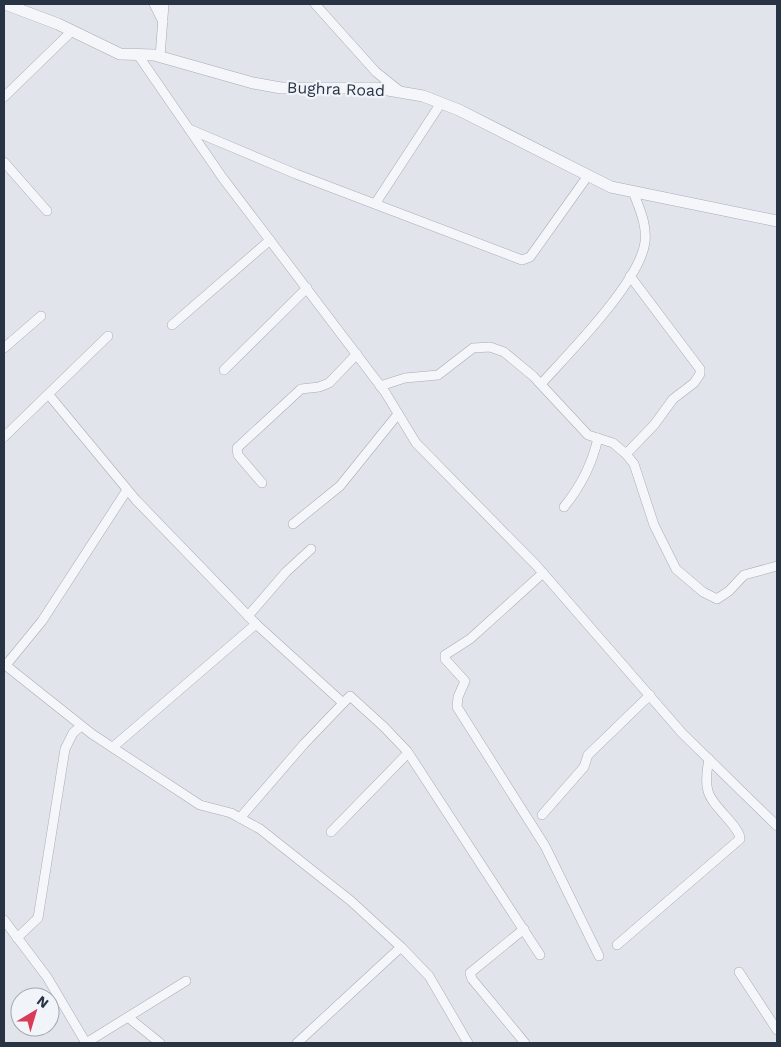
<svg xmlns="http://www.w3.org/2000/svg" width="781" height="1047" font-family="'Work Sans',sans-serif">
  <rect width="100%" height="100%" fill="#e1e5eb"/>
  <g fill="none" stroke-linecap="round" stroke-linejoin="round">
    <defs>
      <g id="minor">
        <polyline points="154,4 163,22"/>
        <polyline points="315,4 376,72 401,92"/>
        <polyline points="138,55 222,177 385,392 416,443 536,565 682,733 777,826"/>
        <polyline points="160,57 164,4"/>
        <polyline points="4,97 72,31"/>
        <polyline points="189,129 296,174 522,260 530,257 587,177"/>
        <polyline points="4,162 47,211"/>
        <polyline points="375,204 441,103"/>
        <polyline points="172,325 270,240"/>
        <polyline points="4,348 41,316"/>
        <polyline points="224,370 307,288"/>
        <path d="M 541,384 C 568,354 640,282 645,242 C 647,225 640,210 634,194"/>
        <polyline points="380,386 405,378 438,375 473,348 490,347 504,352 533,376 588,435 613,443 626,454 634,464 654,525 676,569 703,592 717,599 729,591 744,575 777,566"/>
        <polyline points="49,395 136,500 256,624 342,702"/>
        <polyline points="4,437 108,336"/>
        <polyline points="626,454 654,425 673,399 694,383 700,374 700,369 630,276"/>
        <polyline points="262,483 238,455 237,448 301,389 319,387 329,383 357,354"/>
        <path d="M 564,507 C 581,486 592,465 598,438"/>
        <polyline points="293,524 340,486 398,414"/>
        <polyline points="543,573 470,639 445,655 445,659 465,681 458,697 457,707 545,846 599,956"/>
        <polyline points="248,616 286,572 311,549"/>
        <polyline points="4,664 92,734 200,805 231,813 260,829 351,901 401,947 429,976 468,1043"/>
        <polyline points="6,665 42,621 127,490"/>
        <polyline points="113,747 256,624"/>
        <polyline points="542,815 584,767 588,755 650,695"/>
        <polyline points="240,818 304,744 350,696 384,727 407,751 540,955"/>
        <polyline points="331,832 408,753"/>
        <polyline points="4,920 47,977 86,1043"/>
        <polyline points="524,929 470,973 472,979 525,1043"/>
        <polyline points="17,938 38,918 65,749 73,733 81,726"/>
        <path d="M 617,945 L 740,839 C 740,826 712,807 708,791 C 705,781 707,769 709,759"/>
        <polyline points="739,972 777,1030"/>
        <polyline points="129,1018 160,1043"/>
        <polyline points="86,1043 186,981"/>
        <polyline points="297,1043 401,947"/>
      </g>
      <polyline id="tertiary" points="5,4 58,24 120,54 154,55 253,83 281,88 376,88 423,96 459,110 611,187 777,221"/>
    </defs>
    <!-- minor casing -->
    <use href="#minor" stroke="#a6acb6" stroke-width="10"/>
    <!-- tertiary casing -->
    <use href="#tertiary" stroke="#a6acb6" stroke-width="12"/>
    <!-- minor -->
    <use href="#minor" stroke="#f4f6f9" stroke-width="9"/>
    <!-- tertiary -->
    <use href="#tertiary" stroke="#f4f6f9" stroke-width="11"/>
  </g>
  <g text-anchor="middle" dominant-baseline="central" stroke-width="4.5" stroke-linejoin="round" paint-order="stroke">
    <!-- street labels -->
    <g font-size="16" fill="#283344" stroke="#f1f4f8">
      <text transform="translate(336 89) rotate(2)">Bughra Road</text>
    </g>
  </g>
  <!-- border -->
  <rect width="781" height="1047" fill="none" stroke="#283344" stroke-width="10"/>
  <!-- north arrow -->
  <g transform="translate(35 1012) rotate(38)"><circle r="24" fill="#f1f4f8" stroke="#a1a7b0"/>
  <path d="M0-4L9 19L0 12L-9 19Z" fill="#da3c57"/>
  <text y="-8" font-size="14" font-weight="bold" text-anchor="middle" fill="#283344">N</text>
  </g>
</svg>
